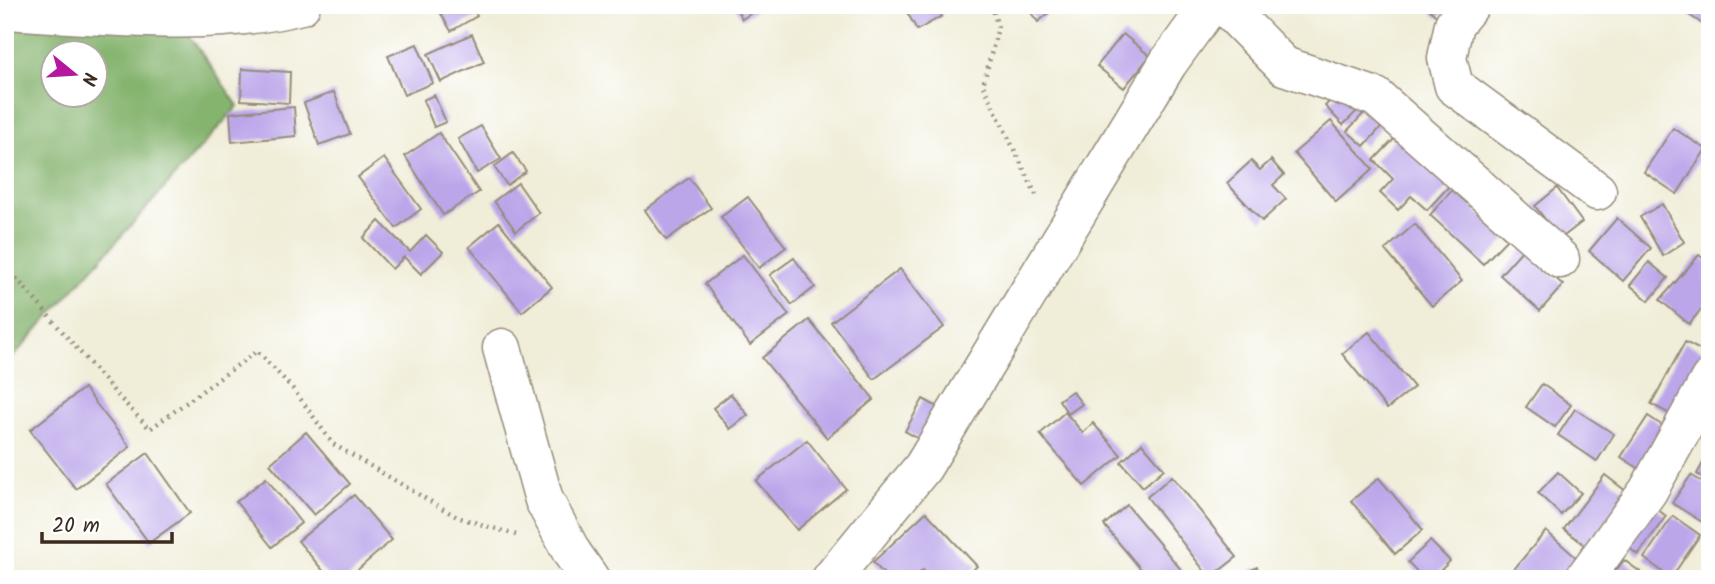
<svg xmlns="http://www.w3.org/2000/svg" width="1715" height="584" font-family="Kalam,sans-serif">
  <rect width="100%" height="100%" fill="#fff"/>
  <filter id="ink" filterUnits="userSpaceOnUse"><feTurbulence type="fractalNoise" baseFrequency=".0143" numOctaves="2"/><feDisplacementMap in="SourceGraphic" scale="14" xChannelSelector="R" yChannelSelector="G"/><feConvolveMatrix kernelMatrix="1 2 1 2 8 2 1 2 1" color-interpolation-filters="sRGB"/></filter>
  <filter id="wash" filterUnits="userSpaceOnUse"><feTurbulence type="fractalNoise" baseFrequency=".00686" numOctaves="4" result="noise"/><feDisplacementMap in="SourceGraphic" scale="28" xChannelSelector="R" yChannelSelector="G"/><feGaussianBlur stdDeviation="1.57" result="paint"/><feColorMatrix in="noise" values="0 0 0 0 0 0 0 0 0 0 0 0 0 0 0 0 0 1.4 0 .05"/><feComposite in="paint" operator="in"/></filter>
  <g filter="url(#wash)">
    <rect width="100%" height="100%" fill="#f0edd8"/>
    <!-- forest -->
    <path fill="#85b46e" stroke="#606f46" stroke-width="2" fill-rule="evenodd" d="M 5,10 L 178,19 L 238,106 L 5,366 ZM 52,52 L 94,52 L 94,94 L 52,94 Z"/>
    <g id="blocks">
      <!-- building -->
      <g fill="#bba6ea">
        <polygon points="436,5 471,5 477,16 451,31"/>
        <polygon points="734,5 764,5 742,19"/>
        <polygon points="903,5 936,5 942,16 917,30"/>
        <polygon points="1025,5 1058,5 1038,22"/>
        <polygon points="1425,5 1450,5 1438,18"/>
        <polygon points="1674,5 1710,5 1710,29"/>
        <polygon points="472,34 484,62 441,82 428,54"/>
        <polygon points="1123,34 1150,56 1124,88 1097,66"/>
        <polygon points="417,44 433,83 404,95 388,56"/>
        <polygon points="242,69 290,72 289,103 241,100"/>
        <polygon points="1342,89 1361,107 1343,125 1325,106"/>
        <polygon points="334,92 350,134 319,145 304,103"/>
        <polygon points="434,95 446,122 434,127 423,100"/>
        <polygon points="294,107 296,136 232,142 230,113"/>
        <polygon points="1367,110 1383,125 1364,146 1347,131"/>
        <polygon points="1331,121 1373,169 1336,202 1294,153"/>
        <polygon points="481,126 501,159 477,173 458,139"/>
        <polygon points="1673,128 1706,149 1677,194 1644,172"/>
        <polygon points="439,133 479,192 443,215 405,156"/>
        <polygon points="1399,134 1451,184 1427,210 1411,196 1398,210 1380,193 1393,179 1374,160"/>
        <polygon points="513,153 526,171 507,185 494,167"/>
        <polygon points="384,158 421,209 396,228 358,177"/>
        <polygon points="1271,160 1284,175 1273,185 1286,199 1262,221 1227,183 1251,161 1260,170"/>
        <polygon points="689,178 711,208 666,240 645,210"/>
        <polygon points="518,183 539,213 516,231 494,201"/>
        <polygon points="1557,188 1582,222 1560,239 1535,206"/>
        <polygon points="1453,189 1507,239 1483,264 1430,215"/>
        <polygon points="748,197 786,247 759,268 721,217"/>
        <polygon points="1662,204 1684,242 1663,256 1640,217"/>
        <polygon points="1617,218 1651,248 1623,281 1589,251"/>
        <polygon points="379,221 410,252 426,235 443,252 421,274 404,257 392,269 363,238"/>
        <polygon points="499,222 552,287 522,312 469,247"/>
        <polygon points="1415,224 1462,281 1432,306 1385,250"/>
        <polygon points="1524,248 1563,285 1540,311 1500,275"/>
        <polygon points="743,255 789,315 750,345 705,284"/>
        <polygon points="1699,255 1710,264 1710,299 1689,324 1660,300"/>
        <polygon points="794,258 815,287 792,305 770,275"/>
        <polygon points="1649,262 1668,278 1649,301 1630,285"/>
        <polygon points="900,269 944,327 874,379 831,322"/>
        <polygon points="809,320 874,399 827,438 762,358"/>
        <polygon points="1369,332 1414,387 1387,409 1342,354"/>
        <polygon points="1685,342 1710,355 1710,370 1683,421 1651,404"/>
        <polygon points="1542,384 1571,405 1555,427 1526,407"/>
        <polygon points="84,388 130,447 76,489 30,430"/>
        <polygon points="1072,391 1082,404 1068,414 1059,400"/>
        <polygon points="731,394 748,415 730,429 713,408"/>
        <polygon points="923,399 945,411 926,443 905,431"/>
        <polygon points="1575,409 1614,434 1597,461 1558,435"/>
        <polygon points="1065,412 1083,433 1093,423 1121,455 1084,486 1040,434"/>
        <polygon points="1648,416 1672,432 1646,473 1621,457"/>
        <polygon points="306,432 350,484 314,515 270,464"/>
        <polygon points="807,440 846,489 797,530 756,481"/>
        <polygon points="1142,443 1164,469 1143,487 1121,462"/>
        <polygon points="1710,450 1710,481 1697,474"/>
        <polygon points="148,453 190,513 149,543 106,484"/>
        <polygon points="1558,472 1581,493 1561,515 1538,493"/>
        <polygon points="1605,475 1635,498 1594,552 1564,529"/>
        <polygon points="1691,475 1710,487 1710,527 1672,503"/>
        <polygon points="1172,476 1237,557 1210,578 1147,497"/>
        <polygon points="266,478 301,523 272,547 236,502"/>
        <polygon points="1379,478 1423,530 1395,554 1351,501"/>
        <polygon points="354,495 392,540 347,579 330,579 298,541"/>
        <polygon points="1649,503 1666,516 1638,555 1621,541"/>
        <polygon points="1127,505 1189,579 1149,579 1104,525"/>
        <polygon points="926,512 977,566 964,579 930,579 923,570 913,579 888,579 873,562"/>
        <polygon points="1673,516 1700,535 1671,578 1644,558"/>
        <polygon points="1546,531 1578,559 1560,579 1513,579 1509,575"/>
        <polygon points="1430,541 1450,561 1432,579 1424,579 1408,562"/>
        <polygon points="1624,560 1650,579 1610,579"/>
        <polygon points="1257,567 1262,579 1233,579"/>
      </g>
    </g>
  </g>
  <g filter="url(#ink)">
    <use href="#blocks" fill-opacity="0" stroke="#968c7b" stroke-width="2"/>
    <g fill="none" stroke-linecap="round" stroke-linejoin="round">
      <defs>
        <g id="minor">
          <polyline points="1224,5 1284,66 1376,97 1560,259"/>
          <polyline points="1470,5 1454,24 1447,58 1454,86 1597,191"/>
          <polyline points="502,348 544,500 572,553 590,579"/>
          <polyline points="831,579 923,467 1168,63 1210,5"/>
          <polyline points="1584,579 1648,491 1710,379"/>
        </g>
        <path id="major" d="M 5,10 C 101,15 208,29 301,5"/>
      </defs>
      <!-- minor casing -->
      <use href="#minor" stroke="#968c7b" stroke-width="41"/>
      <!-- major casing -->
      <use href="#major" stroke="#968c7b" stroke-width="41"/>
      <!-- path -->
      <g stroke="#968c7b" stroke-width="4.5" stroke-dasharray="2 5" stroke-linecap="butt">
        <polyline points="992,5 998,28 983,85 1038,199"/>
        <polyline points="5,288 17,279 117,395 150,429 257,351 294,390 333,444 457,517 516,535"/>
      </g>
      <!-- minor -->
      <use href="#minor" stroke="#fff" stroke-width="38"/>
      <!-- major -->
      <use href="#major" stroke="#fff" stroke-width="38"/>
    </g>
  </g>
  <!-- margin -->
  <rect width="1715" height="584" fill="none" stroke="#fff" stroke-width="28"/>
  <!-- north arrow -->
  <g transform="translate(74 74) rotate(108)"><circle r="33" fill="#ffffff" stroke="#b1aaa5" stroke-width="2"/>
  <path d="M0-5L12 26L0 18L-12 26Z" fill="#b5179e"/>
  <text y="-10" font-size="19" font-weight="bold" text-anchor="middle" fill="#3b2a1e">N</text>
  </g>
  <!-- scale -->
  <path d="M42 532v10h130v-10" fill="none" stroke="#3b2a1e" stroke-width="3.5"/>
  <text x="52" y="532" font-size="21" fill="#3b2a1e" stroke="#ffffff" stroke-width="5" paint-order="stroke">20 m</text>
</svg>
